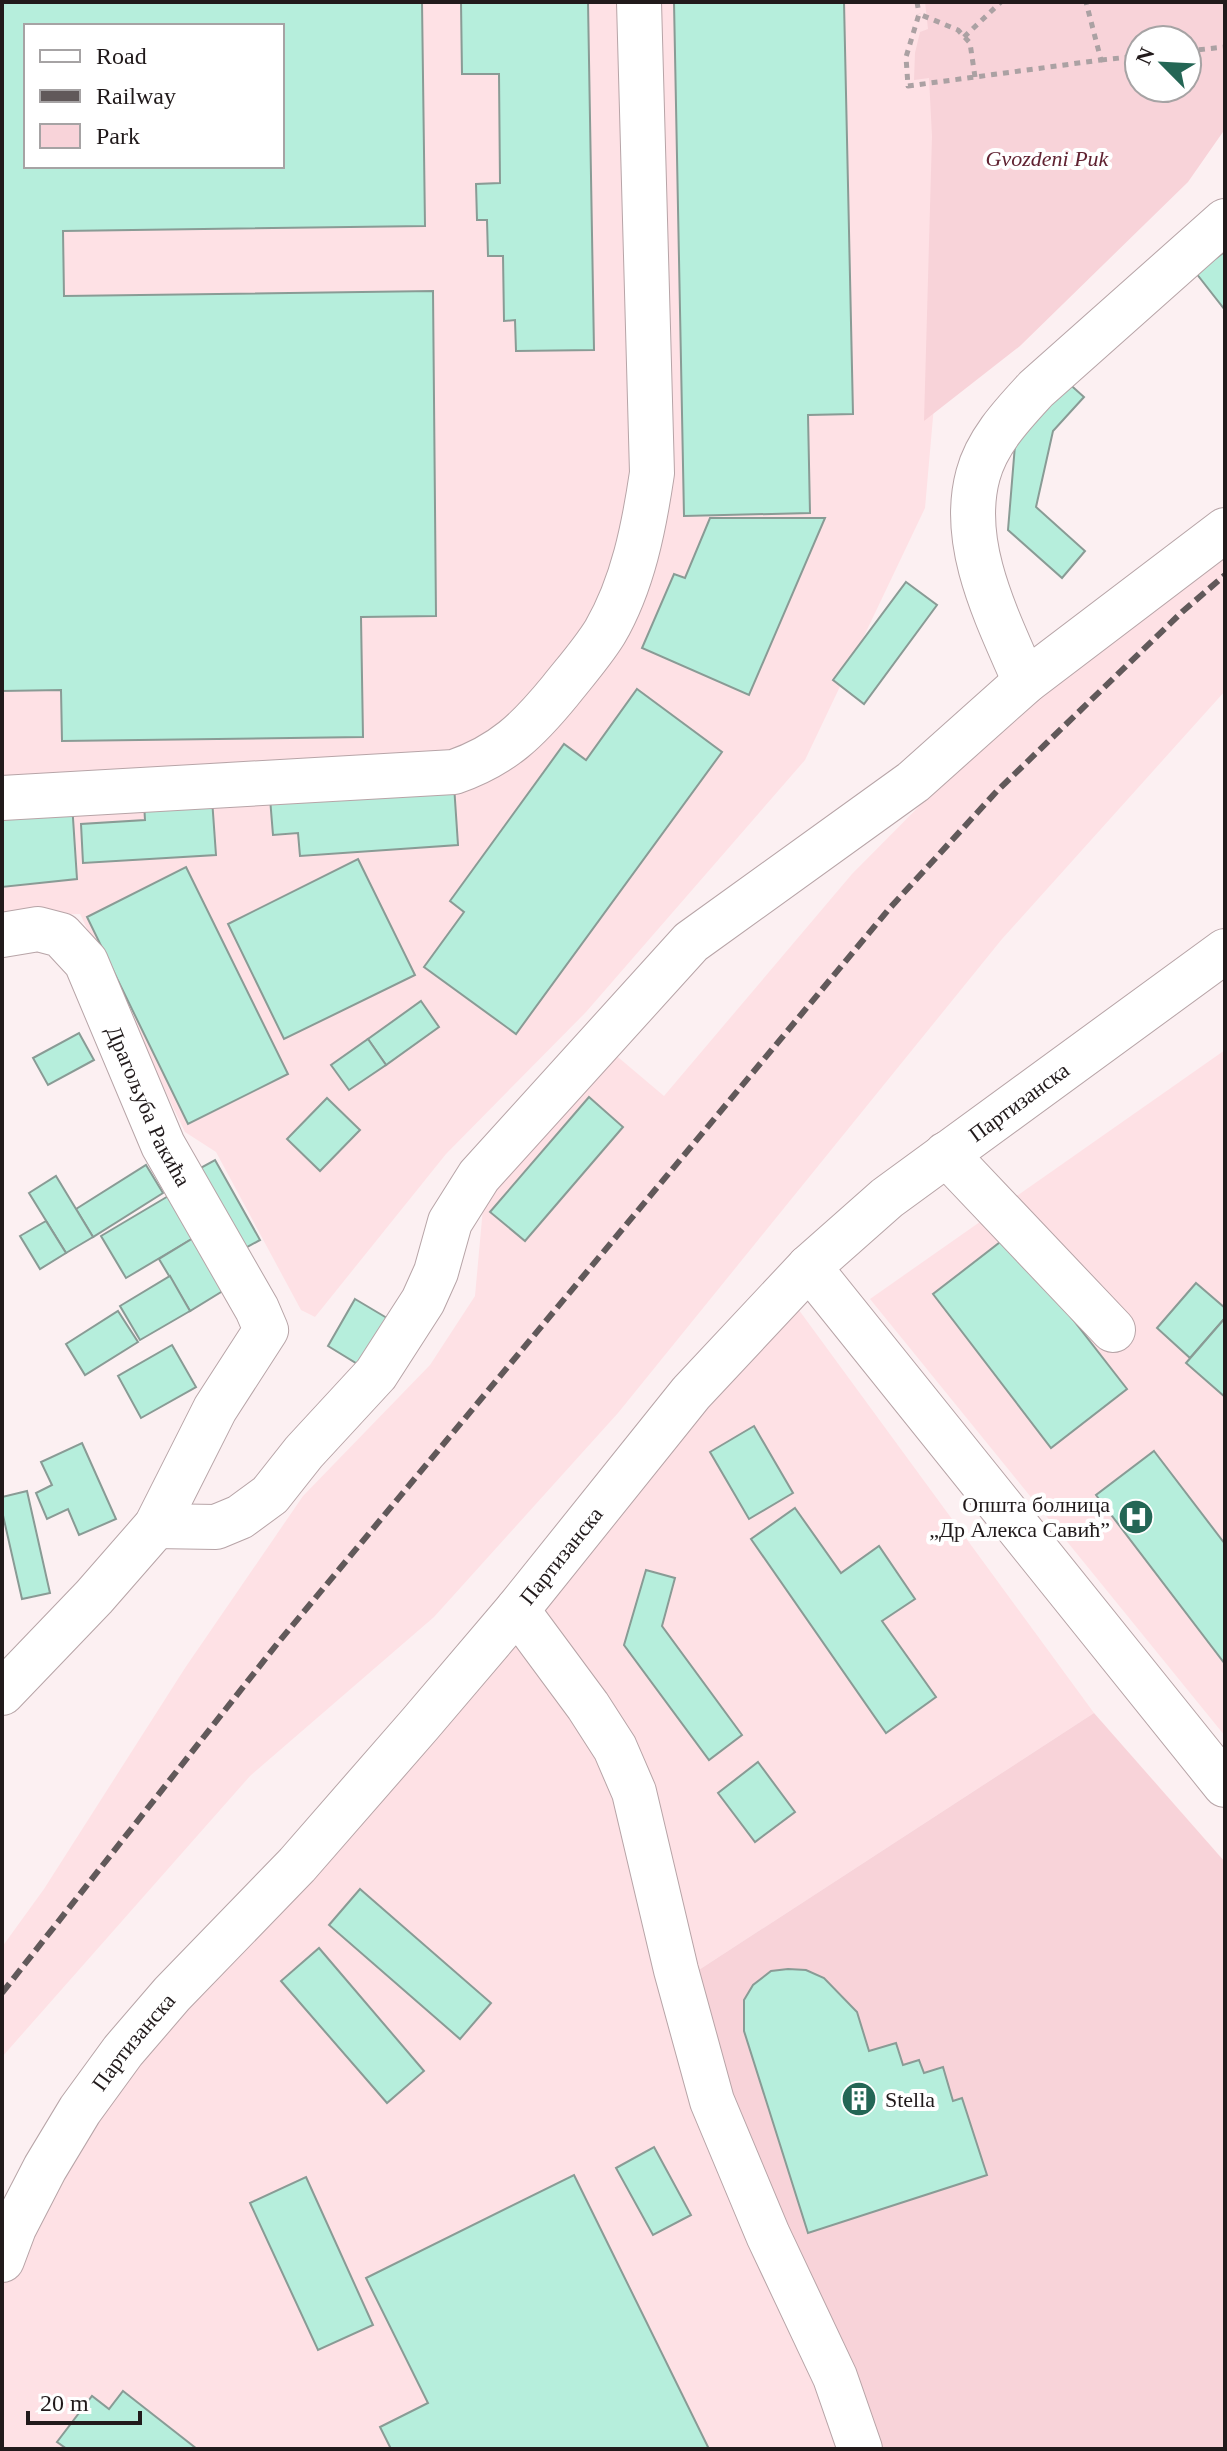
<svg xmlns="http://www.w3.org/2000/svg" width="1227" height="2451" font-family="'Times New Roman',serif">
  <rect width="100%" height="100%" fill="#fcf0f2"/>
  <!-- built -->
  <g fill="#fee1e5" fill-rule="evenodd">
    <path d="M 2,2 L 927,2 L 945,281 L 925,508 L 805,760 L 586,1012 L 446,1154 L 315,1317 L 301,1310 L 216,1152 L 185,1132 L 80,914 L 2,916 ZM 26,26 L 282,26 L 282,166 L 26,166 Z"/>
    <polygon points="1225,511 1225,691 1002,939 618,1413 434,1617 250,1776 2,2057 2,1947 44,1889 185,1668 303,1496 430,1365 475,1296 483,1208 606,1047 664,1096 852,874 971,754"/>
    <polygon points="1225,1050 1225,1736 870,1299"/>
    <polygon points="774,1276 1094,1713 688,1977 857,2449 2,2449 2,2280 66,2144"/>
  </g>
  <!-- green -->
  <g fill="#f8d3d9" fill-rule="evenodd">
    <path d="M 925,2 L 1225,2 L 1225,129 L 1188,182 L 1020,346 L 924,421 L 932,136 L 929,78 L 914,80 L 915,53 L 920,32 L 928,29 ZM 1139,40 L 1187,40 L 1187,88 L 1139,88 Z"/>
    <polygon points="1094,1713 1225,1862 1225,2449 860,2449 688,1977"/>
  </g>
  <!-- building -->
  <g fill="#b6eedc" stroke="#899b95" stroke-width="2" fill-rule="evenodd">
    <path d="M 2,2 L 422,2 L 425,226 L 63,231 L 64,296 L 433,291 L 436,616 L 361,617 L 363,737 L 62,741 L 61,690 L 2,691 ZM 26,26 L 282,26 L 282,166 L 26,166 Z"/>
    <polygon points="461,2 588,2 594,350 516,351 515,320 504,321 503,256 488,256 487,220 477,220 476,184 500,183 499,74 462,74"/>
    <polygon points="674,2 844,2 853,414 808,415 810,513 684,516"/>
    <polygon points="1223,253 1225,255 1225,310 1196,273"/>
    <polygon points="1065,380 1084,397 1053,431 1036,507 1085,551 1062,578 1008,530 1016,433"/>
    <polygon points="710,518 825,518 749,695 642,648 674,574 685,578"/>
    <polygon points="906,582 937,605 864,704 833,680"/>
    <polygon points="637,689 722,752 516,1034 424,967 464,912 450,901 564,744 586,760"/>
    <polygon points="454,785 458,845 300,856 298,833 273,835 270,798"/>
    <polygon points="212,799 216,855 83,863 81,824 145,820 144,803"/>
    <polygon points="72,803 77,879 2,887 2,808"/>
    <polygon points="358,859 415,975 284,1039 228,924"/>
    <polygon points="186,867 288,1074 188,1124 87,917"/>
    <polygon points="421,1001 439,1027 386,1065 368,1039"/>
    <polygon points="79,1033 94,1060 48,1085 33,1058"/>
    <polygon points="368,1039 386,1065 349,1090 331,1065"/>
    <polygon points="589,1097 623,1127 525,1241 490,1212"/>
    <polygon points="327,1098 360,1130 320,1171 287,1139"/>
    <polygon points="215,1160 260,1240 231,1256 186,1176"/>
    <polygon points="146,1165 163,1193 93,1237 76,1209"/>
    <polygon points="56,1176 93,1237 66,1253 29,1193"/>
    <polygon points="170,1195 195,1237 126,1278 101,1236"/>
    <polygon points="46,1221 66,1253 40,1269 20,1236"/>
    <polygon points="1008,1236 1127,1389 1051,1448 933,1294"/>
    <polygon points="195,1237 226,1289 190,1311 159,1259"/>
    <polygon points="170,1276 190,1311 140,1340 120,1306"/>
    <polygon points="1196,1283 1225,1308 1225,1318 1190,1358 1157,1328"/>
    <polygon points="355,1299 397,1324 369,1371 328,1346"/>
    <polygon points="118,1311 138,1342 85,1375 66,1344"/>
    <polygon points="1225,1318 1225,1397 1186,1363"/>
    <polygon points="172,1345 196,1387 141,1418 118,1376"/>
    <polygon points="754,1426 793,1493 749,1519 710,1452"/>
    <polygon points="82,1443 116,1519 79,1535 68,1509 47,1519 36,1493 52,1485 41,1462"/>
    <polygon points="1154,1451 1225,1544 1225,1664 1096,1495"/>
    <polygon points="27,1491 50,1593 22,1599 2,1511 2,1497"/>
    <polygon points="795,1508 841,1573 879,1546 915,1599 882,1621 936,1697 886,1733 751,1539"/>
    <polygon points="646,1570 675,1578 662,1626 742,1735 709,1760 624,1645"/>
    <polygon points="758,1762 795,1812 755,1842 718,1793"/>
    <polygon points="360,1889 491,2003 460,2039 329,1925"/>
    <polygon points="319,1948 424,2071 387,2103 281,1981"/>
    <polygon points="788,1969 806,1970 824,1978 857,2012 869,2051 896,2043 903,2065 919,2060 924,2073 943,2067 953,2101 962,2098 987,2175 808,2233 744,2031 744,2000 753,1985 771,1971"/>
    <polygon points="654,2147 691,2215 653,2235 616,2168"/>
    <polygon points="574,2175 709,2449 391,2449 380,2427 428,2403 366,2278"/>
    <polygon points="306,2177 373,2325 318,2350 250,2203"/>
    <polygon points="123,2391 197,2449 67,2449 57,2442 92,2396 109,2409"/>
  </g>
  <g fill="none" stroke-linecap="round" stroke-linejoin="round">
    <defs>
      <g id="minor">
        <path d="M 1025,682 C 998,619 959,545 978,475 C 987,441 1013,414 1036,389 L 1225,221"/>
        <path d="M 2,798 L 454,772 C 503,755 528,730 560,691 C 575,672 592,653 605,632 C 633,584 644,527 652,473 L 639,2"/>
        <path id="s1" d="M 2,935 L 38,929 L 61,935 L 86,962 L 163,1145 L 257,1309 L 266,1330 L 215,1409 L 156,1526 L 94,1597 L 2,1693"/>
        <polyline points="946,1154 1113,1330"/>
        <polyline points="809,1267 1225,1785"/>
        <polyline points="156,1526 216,1527 240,1517 270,1495 304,1452 376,1374 423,1301 436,1272 450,1222 479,1176 691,942 913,782 1025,682 1225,530"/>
        <polyline points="517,1610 588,1706 615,1748 634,1792 676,1970 712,2101 768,2235 835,2377 860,2449"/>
        <path id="s2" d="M 2,2260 L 14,2228 L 45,2168 L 80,2110 L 123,2051 L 172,1994 L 297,1865 L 420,1724 L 517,1610 L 691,1393 L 809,1267 L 887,1198 L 1225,951"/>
      </g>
    </defs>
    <!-- minor casing -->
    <use href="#minor" stroke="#b7a4a7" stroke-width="46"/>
    <!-- path -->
    <g stroke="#aba1a3" stroke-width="5" stroke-dasharray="6 6" stroke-linecap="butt">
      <polyline points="917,2 919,14"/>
      <polyline points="1224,2 1225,3"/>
      <polyline points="964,37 1001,2"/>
      <polyline points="1187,51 1225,47"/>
      <polyline points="1101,60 1139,56"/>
      <polyline points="975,77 970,43 958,30 919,14 906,57 908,86 1101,60 1086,2"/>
    </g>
    <!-- minor -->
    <use href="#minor" stroke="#fff" stroke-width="44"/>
    <!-- rail -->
    <polyline stroke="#61595a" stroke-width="6" stroke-dasharray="12 6" stroke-linecap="butt" points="2,1993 277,1644 889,909 997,791 1182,612 1225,575"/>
  </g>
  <!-- icons -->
  <defs>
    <symbol id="hospital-disc" viewBox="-11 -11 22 22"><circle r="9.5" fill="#246655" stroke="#fff"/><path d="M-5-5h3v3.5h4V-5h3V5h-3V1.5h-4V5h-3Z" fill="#fff"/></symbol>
    <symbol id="building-disc" viewBox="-11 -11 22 22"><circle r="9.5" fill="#246655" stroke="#fff"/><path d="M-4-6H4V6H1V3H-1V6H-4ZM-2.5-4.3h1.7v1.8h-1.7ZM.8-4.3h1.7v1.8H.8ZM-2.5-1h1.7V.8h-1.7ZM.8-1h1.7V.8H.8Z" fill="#fff"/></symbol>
  </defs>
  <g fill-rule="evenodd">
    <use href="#hospital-disc" x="1116" y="1497" width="40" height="40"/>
    <use href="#building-disc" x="839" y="2079" width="40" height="40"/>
  </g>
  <g text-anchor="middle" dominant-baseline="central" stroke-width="8" stroke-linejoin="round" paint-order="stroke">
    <!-- park labels -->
    <g font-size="22" font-style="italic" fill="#602231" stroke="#fff">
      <text x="1047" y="158">Gvozdeni Puk</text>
    </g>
    <!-- street labels -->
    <g font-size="22" fill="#211a1b" stroke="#fff">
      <text stroke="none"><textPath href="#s2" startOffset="1552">Партизанска</textPath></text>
      <text stroke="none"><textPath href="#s1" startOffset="254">Драгољуба Ракића</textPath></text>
      <text stroke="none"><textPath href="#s2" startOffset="904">Партизанска</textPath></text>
      <text stroke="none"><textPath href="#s2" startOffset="256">Партизанска</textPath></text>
    </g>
    <!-- poi labels -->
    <g font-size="22" fill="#211a1b" stroke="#fff" text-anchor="end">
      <text x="1110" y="1504">Општа болница<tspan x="1110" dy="25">„Др Алекса Савић”</tspan></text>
      <text x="885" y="2099" text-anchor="start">Stella</text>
    </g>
  </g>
  <!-- border -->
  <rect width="1227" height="2451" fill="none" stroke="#211a1b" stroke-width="8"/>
  <!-- legend -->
  <rect x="24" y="24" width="260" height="144" fill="#ffffff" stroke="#a6a3a4" stroke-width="2"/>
  <rect x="40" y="50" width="40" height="12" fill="#ffffff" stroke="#a6a3a4" stroke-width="2"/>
  <text x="96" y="64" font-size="24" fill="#211a1b">Road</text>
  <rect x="40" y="90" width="40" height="12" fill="#61595a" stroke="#a6a3a4" stroke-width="2"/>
  <text x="96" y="104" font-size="24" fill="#211a1b">Railway</text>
  <rect x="40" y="124" width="40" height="24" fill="#f8d3d9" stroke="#a6a3a4" stroke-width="2"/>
  <text x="96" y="144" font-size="24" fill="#211a1b">Park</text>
  <!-- north arrow -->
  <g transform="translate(1163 64) rotate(294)"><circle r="38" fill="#ffffff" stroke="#a6a3a4" stroke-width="2"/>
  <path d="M0-6L14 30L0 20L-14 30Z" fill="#246655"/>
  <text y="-12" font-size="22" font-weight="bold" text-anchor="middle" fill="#211a1b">N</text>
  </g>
  <!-- scale -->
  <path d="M28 2411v12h112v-12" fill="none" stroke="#211a1b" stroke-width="4"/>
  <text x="40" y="2411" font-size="24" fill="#211a1b" stroke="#ffffff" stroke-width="6" paint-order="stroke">20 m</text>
</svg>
